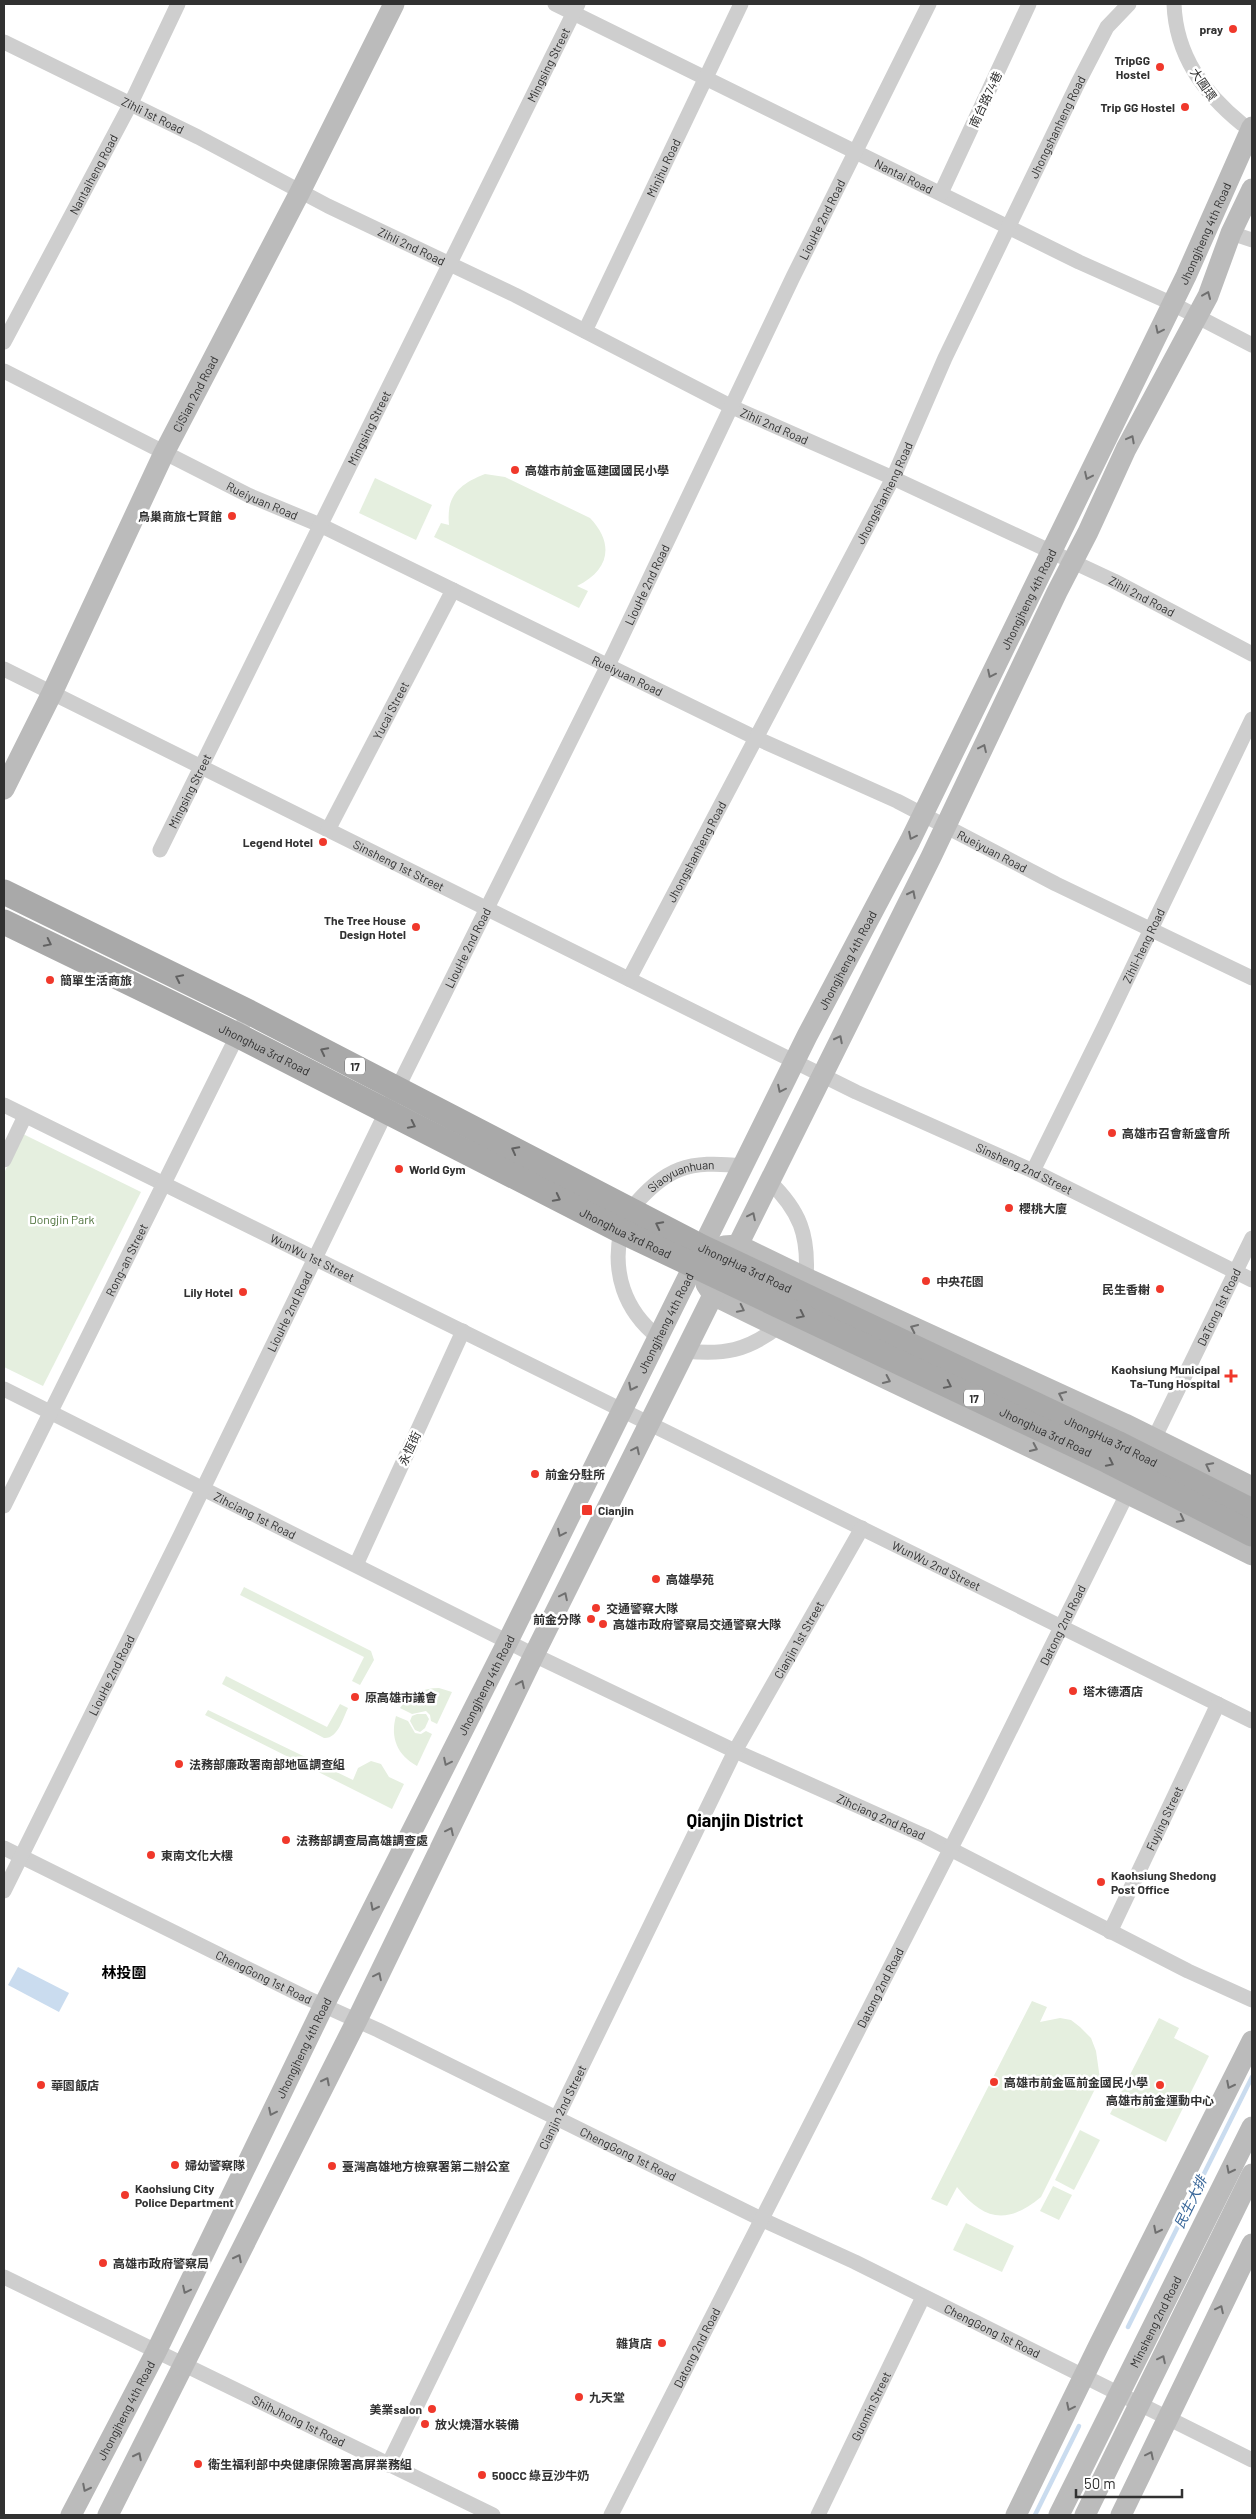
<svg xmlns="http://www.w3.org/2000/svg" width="1256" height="2519" font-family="Barlow,'Noto Sans TC',sans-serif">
  <rect width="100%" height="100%" fill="#fff"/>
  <!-- green -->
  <g fill="#e5efdf">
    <path d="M 485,474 L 505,477 L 590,518 C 615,544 609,571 577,586 L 588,591 L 579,608 L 434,537 L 441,523 L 449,525 C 446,495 460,484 485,474 Z"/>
    <polygon points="375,478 432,505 416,540 359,513"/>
    <polygon points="23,1134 141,1192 43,1386 4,1367 4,1173"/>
    <polygon points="244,1587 371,1651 374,1660 360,1685 352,1681 364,1657 240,1595"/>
    <path d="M 226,1676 L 327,1727 L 340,1704 L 348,1708 C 343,1718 338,1739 324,1738 L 222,1684 Z"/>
    <path d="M 439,1688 L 452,1692 L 437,1724 L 431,1721 L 430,1715 L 426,1711 L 412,1714 L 400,1708 C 410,1694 422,1688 439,1688 Z"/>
    <polygon points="208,1710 353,1780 358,1768 371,1761 381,1764 389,1777 404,1784 392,1809 205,1715"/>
    <polygon points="417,1714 426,1714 429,1719 425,1728 420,1732 415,1730 410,1721 412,1716"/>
    <path d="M 396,1716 L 408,1721 L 415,1733 L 421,1734 L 426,1731 L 432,1734 L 417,1766 C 397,1755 390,1737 396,1716 Z"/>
    <path d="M 1032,2001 L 1047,2007 L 1040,2022 L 1060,2018 L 1071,2020 L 1080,2027 L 1091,2038 L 1096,2051 L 1100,2079 L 1041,2197 C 1007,2225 984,2221 957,2187 L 947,2206 L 931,2199 Z"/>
    <polygon points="1159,2018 1179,2028 1174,2038 1209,2056 1166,2142 1110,2114"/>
    <polygon points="1080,2130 1100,2140 1074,2190 1055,2180"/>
    <polygon points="1053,2186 1072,2195 1059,2220 1040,2211"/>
    <polygon points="966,2223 1014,2246 1002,2272 953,2250"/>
  </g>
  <!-- water -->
  <polygon fill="#cadcef" points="18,1967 69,1993 59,2012 8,1985"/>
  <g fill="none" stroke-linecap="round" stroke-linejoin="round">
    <!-- stream -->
    <g stroke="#cadcef" stroke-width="4.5">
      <polyline points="1128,2327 1252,2077"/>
      <polyline points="1035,2515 1079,2426"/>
    </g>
    <!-- street -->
    <g stroke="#cecece" stroke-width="15">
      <path id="s1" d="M 555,4 L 1079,262 L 1173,304 L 1252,345"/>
      <path d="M 1174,4 C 1176,56 1204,93 1242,124"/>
      <path id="s2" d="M 4,42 L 198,137 L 328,206 L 515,295 L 732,407 L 893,478 L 1114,581 L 1252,654"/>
      <polyline points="941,193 1029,4"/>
      <polyline points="1231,233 1252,240"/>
      <path id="s3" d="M 585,331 L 741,4"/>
      <path id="s4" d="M 4,342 L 131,103 L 178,4"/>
      <path id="s5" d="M 4,371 L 248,495 L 320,525 L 756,738 L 897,801 L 1056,884 L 1252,978"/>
      <path id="s6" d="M 4,669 L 856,1092 L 1033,1171 L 1252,1280"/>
      <path id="s7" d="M 328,830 L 453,590"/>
      <path id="s8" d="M 160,850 L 578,4"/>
      <path id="s9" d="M 629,979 L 893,478 L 945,358 L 1078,83 L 1107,27 L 1129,4"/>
      <path id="s10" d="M 4,1105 L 1252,1721"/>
      <polyline points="4,1160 25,1116"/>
      <path id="s11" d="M 1033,1171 L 1104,1027 L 1252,719"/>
      <path d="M 769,1181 C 800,1211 809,1235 806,1278"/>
      <path id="s12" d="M 630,1210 C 666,1167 688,1160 743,1166"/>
      <path d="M 621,1231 C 612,1272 624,1310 658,1337"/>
      <path d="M 685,1351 C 724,1355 747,1351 778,1327"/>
      <path id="s13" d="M 4,1389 L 534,1655 L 735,1751 L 925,1836 L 1188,1971 L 1252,2000"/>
      <path id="s14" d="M 1150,1447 L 1252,1238"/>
      <path id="s15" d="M 4,1506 L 249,1012"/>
      <polyline points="356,1565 463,1331"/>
      <path id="s16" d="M 4,1848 L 307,1998 L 378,2030 L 761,2219 L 855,2262 L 1252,2460"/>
      <path id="s17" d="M 4,1891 L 181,1534 L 406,1071 L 614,653 L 793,277 L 929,4"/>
      <path id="s18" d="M 1110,1932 L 1218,1704"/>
      <path id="s19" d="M 4,2277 L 493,2515"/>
      <path id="s20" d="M 388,2465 L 735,1751 L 862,1528"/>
      <path id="s21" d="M 611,2515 L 978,1795 L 1131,1486"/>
      <path id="s22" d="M 818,2515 L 923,2297"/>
    </g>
    <!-- secondary -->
    <g stroke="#bbb" stroke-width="21">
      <path id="s23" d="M 4,789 L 52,693 L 164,453 L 300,192 L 394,4"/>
      <polyline points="724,1246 738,1245 806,1278 1125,1424 1252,1487"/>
      <path d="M 706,1284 L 713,1295 C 892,1384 1074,1465 1252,1555"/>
      <path id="s24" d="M 71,2515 L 156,2352 L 324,2005 L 508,1641 L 807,1036 L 910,841 L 1186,276 L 1252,127"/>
      <polyline points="108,2515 357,2020 534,1655 931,857 1057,592 1088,532 1126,449 1208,296 1231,233 1252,189"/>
      <polyline points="1016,2515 1098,2347 1252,2041"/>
      <path id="s25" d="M 1059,2515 L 1252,2127"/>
      <polyline points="1085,2515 1252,2174"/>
      <polyline points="1121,2515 1252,2244"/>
    </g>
    <!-- primary -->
    <g stroke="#a9a9a9" stroke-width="25">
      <path id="s26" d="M 4,892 L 249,1012 L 702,1247 L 1117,1443 L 1252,1511"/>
      <path id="s27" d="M 4,922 L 237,1035 L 621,1231 L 1108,1461 L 1252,1534"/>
    </g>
  </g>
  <!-- one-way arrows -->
  <defs><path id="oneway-chevron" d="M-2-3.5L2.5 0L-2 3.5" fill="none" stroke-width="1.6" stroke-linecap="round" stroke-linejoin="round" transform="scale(1.25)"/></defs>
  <g stroke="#6f6f6f">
    <use href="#oneway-chevron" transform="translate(1207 295) rotate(-67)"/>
    <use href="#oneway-chevron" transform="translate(1159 330) rotate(116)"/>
    <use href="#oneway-chevron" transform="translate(1131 439) rotate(-62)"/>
    <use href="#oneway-chevron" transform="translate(1088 476) rotate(115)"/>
    <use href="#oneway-chevron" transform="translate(991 674) rotate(116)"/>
    <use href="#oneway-chevron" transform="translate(983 748) rotate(-65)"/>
    <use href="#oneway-chevron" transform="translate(912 836) rotate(116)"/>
    <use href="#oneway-chevron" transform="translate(912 894) rotate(-63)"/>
    <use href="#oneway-chevron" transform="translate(839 1039) rotate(-63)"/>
    <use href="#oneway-chevron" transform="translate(781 1089) rotate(116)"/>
    <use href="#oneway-chevron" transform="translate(752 1216) rotate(-64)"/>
    <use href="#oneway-chevron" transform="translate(741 1309) rotate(26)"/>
    <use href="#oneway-chevron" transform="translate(914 1328) rotate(-155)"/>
    <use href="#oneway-chevron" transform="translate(887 1380) rotate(25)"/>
    <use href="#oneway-chevron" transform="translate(632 1387) rotate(117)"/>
    <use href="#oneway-chevron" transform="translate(1062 1395) rotate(-155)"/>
    <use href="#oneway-chevron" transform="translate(1034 1448) rotate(25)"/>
    <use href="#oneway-chevron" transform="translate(636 1450) rotate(-64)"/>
    <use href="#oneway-chevron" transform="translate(1209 1466) rotate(-153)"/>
    <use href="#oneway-chevron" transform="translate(1181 1519) rotate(27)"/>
    <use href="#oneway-chevron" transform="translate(561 1533) rotate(116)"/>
    <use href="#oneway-chevron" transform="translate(564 1596) rotate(-64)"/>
    <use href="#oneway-chevron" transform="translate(521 1684) rotate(-65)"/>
    <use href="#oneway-chevron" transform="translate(447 1762) rotate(116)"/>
    <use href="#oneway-chevron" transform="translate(450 1831) rotate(-64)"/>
    <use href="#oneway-chevron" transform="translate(374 1907) rotate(117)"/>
    <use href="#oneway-chevron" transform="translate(378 1976) rotate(-64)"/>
    <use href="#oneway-chevron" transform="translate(326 2081) rotate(-63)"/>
    <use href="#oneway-chevron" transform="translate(1230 2085) rotate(117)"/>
    <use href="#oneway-chevron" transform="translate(272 2112) rotate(116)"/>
    <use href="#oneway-chevron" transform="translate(1230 2170) rotate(117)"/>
    <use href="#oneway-chevron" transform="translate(1157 2230) rotate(117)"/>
    <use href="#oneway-chevron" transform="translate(238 2258) rotate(-63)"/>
    <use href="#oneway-chevron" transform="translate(186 2290) rotate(116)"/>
    <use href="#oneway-chevron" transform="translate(1220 2309) rotate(-64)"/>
    <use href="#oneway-chevron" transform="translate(1162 2359) rotate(-64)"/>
    <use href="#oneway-chevron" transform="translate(1070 2407) rotate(116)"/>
    <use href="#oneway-chevron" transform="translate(1150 2455) rotate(-64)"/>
    <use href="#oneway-chevron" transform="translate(138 2456) rotate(-63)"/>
    <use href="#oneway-chevron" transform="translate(86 2488) rotate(117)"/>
  </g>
  <g stroke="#616161">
    <use href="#oneway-chevron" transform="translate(48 943) rotate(26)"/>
    <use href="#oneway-chevron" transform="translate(179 978) rotate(-154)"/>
    <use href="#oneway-chevron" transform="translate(324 1051) rotate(-153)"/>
    <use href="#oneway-chevron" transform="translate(412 1125) rotate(26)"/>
    <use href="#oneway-chevron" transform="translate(515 1150) rotate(-152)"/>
    <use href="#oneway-chevron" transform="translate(557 1198) rotate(27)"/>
    <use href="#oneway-chevron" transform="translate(659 1225) rotate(-153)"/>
    <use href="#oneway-chevron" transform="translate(801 1315) rotate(26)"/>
    <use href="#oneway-chevron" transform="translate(948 1385) rotate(26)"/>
    <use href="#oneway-chevron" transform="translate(1110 1463) rotate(26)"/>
  </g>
  <!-- markers -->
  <g fill="#f0382b" stroke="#fff" stroke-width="2">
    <circle cx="1233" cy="29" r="5"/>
    <circle cx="1160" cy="67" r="5"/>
    <circle cx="1185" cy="107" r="5"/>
    <circle cx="515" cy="470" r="5"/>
    <circle cx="232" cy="516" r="5"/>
    <circle cx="323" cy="842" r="5"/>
    <circle cx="416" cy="927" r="5"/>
    <circle cx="50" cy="980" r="5"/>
    <circle cx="1112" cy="1133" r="5"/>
    <circle cx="399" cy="1169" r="5"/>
    <circle cx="1009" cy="1208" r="5"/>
    <circle cx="926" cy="1281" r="5"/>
    <circle cx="1160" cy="1289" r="5"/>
    <circle cx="243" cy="1292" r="5"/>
    <path d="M1228.5 1368.5h5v5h5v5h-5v5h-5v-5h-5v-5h5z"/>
    <circle cx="535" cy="1474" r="5"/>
    <rect x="581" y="1504" width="12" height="12" rx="2.5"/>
    <circle cx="656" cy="1579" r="5"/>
    <circle cx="596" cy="1608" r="5"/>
    <circle cx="591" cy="1619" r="5"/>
    <circle cx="603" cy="1624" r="5"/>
    <circle cx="1073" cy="1691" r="5"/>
    <circle cx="355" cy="1697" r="5"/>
    <circle cx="179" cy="1764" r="5"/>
    <circle cx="286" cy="1840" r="5"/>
    <circle cx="151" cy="1855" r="5"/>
    <circle cx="1101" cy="1882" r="5"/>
    <circle cx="994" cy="2082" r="5"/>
    <circle cx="41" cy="2085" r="5"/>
    <circle cx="1160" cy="2085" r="5"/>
    <circle cx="175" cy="2165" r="5"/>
    <circle cx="332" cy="2166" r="5"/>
    <circle cx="125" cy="2195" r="5"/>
    <circle cx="103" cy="2263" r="5"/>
    <circle cx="662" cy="2343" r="5"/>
    <circle cx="579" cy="2397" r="5"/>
    <circle cx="432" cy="2409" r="5"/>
    <circle cx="425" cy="2424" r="5"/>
    <circle cx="198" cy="2464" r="5"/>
    <circle cx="482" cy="2475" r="5"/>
  </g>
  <g text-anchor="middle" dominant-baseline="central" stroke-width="5" stroke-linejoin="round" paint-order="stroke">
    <!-- shield labels -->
    <g fill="#fff" stroke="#6f6f6f" stroke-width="1">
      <rect x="345" y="1057.5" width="20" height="17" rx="4"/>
      <rect x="964" y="1389.5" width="20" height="17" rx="4"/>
    </g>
    <g font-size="11" font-weight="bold" fill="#313131">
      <text x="355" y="1066">17</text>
      <text x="974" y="1398">17</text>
    </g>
    <!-- poi labels -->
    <g font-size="12" font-weight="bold" fill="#313131" stroke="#fff" text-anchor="start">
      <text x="1223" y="29" text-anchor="end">pray</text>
      <text x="1150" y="60" text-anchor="end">TripGG<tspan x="1150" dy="14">Hostel</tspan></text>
      <text x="1175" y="107" text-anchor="end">Trip GG Hostel</text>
      <text x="525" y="470">高雄市前金區建國國民小學</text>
      <text x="222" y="516" text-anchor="end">鳥巢商旅七賢館</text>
      <text x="313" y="842" text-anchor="end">Legend Hotel</text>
      <text x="406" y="920" text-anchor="end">The Tree House<tspan x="406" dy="14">Design Hotel</tspan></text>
      <text x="60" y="980">簡單生活商旅</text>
      <text x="1122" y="1133">高雄市召會新盛會所</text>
      <text x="409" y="1169">World Gym</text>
      <text x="1019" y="1208">櫻桃大廈</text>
      <text x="936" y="1281">中央花園</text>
      <text x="1150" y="1289" text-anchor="end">民生香榭</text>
      <text x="233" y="1292" text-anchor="end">Lily Hotel</text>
      <text x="1220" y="1369" text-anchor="end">Kaohsiung Municipal<tspan x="1220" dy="14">Ta-Tung Hospital</tspan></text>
      <text x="545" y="1474">前金分駐所</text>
      <text x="598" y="1510">Cianjin</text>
      <text x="666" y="1579">高雄學苑</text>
      <text x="606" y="1608">交通警察大隊</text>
      <text x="581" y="1619" text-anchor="end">前金分隊</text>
      <text x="613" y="1624">高雄市政府警察局交通警察大隊</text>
      <text x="1083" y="1691">塔木德酒店</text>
      <text x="365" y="1697">原高雄市議會</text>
      <text x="189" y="1764">法務部廉政署南部地區調查組</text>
      <text x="296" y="1840">法務部調查局高雄調查處</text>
      <text x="161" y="1855">東南文化大樓</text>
      <text x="1111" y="1875">Kaohsiung Shedong<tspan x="1111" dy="14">Post Office</tspan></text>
      <text x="1004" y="2082">高雄市前金區前金國民小學</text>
      <text x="51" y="2085">華園飯店</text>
      <text x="1160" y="2100" text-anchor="middle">高雄市前金運動中心</text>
      <text x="185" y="2165">婦幼警察隊</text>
      <text x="342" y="2166">臺灣高雄地方檢察署第二辦公室</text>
      <text x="135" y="2188">Kaohsiung City<tspan x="135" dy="14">Police Department</tspan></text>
      <text x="113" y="2263">高雄市政府警察局</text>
      <text x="652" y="2343" text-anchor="end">雜貨店</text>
      <text x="589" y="2397">九天堂</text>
      <text x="422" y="2409" text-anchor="end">美業salon</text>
      <text x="435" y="2424">放火燒潛水裝備</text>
      <text x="208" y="2464">衛生福利部中央健康保險署高屏業務組</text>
      <text x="492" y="2475">500CC 綠豆沙牛奶</text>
    </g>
    <!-- street labels -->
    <g font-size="12" fill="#313131" stroke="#fff">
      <text stroke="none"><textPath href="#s8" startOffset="876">Mingsing Street</textPath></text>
      <text transform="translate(1204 84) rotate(56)">大圓環</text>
      <text transform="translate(985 99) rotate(-65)">南台路74巷</text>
      <text stroke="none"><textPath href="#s2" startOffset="166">Zihli 1st Road</textPath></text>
      <text stroke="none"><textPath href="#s9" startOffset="954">Jhongshanheng Road</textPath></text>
      <text stroke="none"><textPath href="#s3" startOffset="181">Minjhu Road</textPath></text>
      <text stroke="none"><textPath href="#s4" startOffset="190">Nantaiheng Road</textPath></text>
      <text stroke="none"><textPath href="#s1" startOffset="389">Nantai Road</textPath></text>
      <text stroke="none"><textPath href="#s17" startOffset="1861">LiouHe 2nd Road</textPath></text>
      <text stroke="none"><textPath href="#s24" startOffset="2548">Jhongjheng 4th Road</textPath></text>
      <text stroke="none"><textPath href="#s2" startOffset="456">Zihli 2nd Road</textPath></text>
      <text stroke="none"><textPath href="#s23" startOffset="439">CiSian 2nd Road</textPath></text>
      <text stroke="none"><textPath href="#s2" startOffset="861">Zihli 2nd Road</textPath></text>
      <text stroke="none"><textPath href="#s8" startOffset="471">Mingsing Street</textPath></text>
      <text stroke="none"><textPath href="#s9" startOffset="549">Jhongshanheng Road</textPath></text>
      <text stroke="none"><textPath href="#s5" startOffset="289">Rueiyuan Road</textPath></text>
      <text stroke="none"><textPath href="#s17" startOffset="1456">LiouHe 2nd Road</textPath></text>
      <text stroke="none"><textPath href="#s2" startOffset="1266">Zihli 2nd Road</textPath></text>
      <text stroke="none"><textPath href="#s24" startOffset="2142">Jhongjheng 4th Road</textPath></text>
      <text stroke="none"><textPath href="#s5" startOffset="694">Rueiyuan Road</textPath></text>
      <text stroke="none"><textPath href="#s7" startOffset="135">Yucai Street</textPath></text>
      <text stroke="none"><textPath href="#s8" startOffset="66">Mingsing Street</textPath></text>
      <text stroke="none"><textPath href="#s5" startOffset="1099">Rueiyuan Road</textPath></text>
      <text stroke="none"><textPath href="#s9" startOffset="144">Jhongshanheng Road</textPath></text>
      <text stroke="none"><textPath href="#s6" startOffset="441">Sinsheng 1st Street</textPath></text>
      <text stroke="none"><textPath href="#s11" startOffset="251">Zihli-heng Road</textPath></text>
      <text stroke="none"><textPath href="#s17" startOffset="1051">LiouHe 2nd Road</textPath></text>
      <text stroke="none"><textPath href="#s24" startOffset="1738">Jhongjheng 4th Road</textPath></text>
      <text stroke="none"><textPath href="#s27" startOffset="290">Jhonghua 3rd Road</textPath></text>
      <text stroke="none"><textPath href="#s6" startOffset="1136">Sinsheng 2nd Street</textPath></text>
      <text stroke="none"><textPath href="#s12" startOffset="64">Siaoyuanhuan</textPath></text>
      <text stroke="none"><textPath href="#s27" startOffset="695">Jhonghua 3rd Road</textPath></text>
      <text stroke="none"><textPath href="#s10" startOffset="344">WunWu 1st Street</textPath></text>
      <text stroke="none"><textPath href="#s15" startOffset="275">Rong-an Street</textPath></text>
      <text stroke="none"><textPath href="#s26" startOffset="831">JhongHua 3rd Road</textPath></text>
      <text stroke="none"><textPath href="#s14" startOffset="156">DaTong 1st Road</textPath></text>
      <text stroke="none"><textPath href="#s17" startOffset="646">LiouHe 2nd Road</textPath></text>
      <text stroke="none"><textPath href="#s24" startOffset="1332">Jhongjheng 4th Road</textPath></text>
      <text stroke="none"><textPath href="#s27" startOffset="1160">Jhonghua 3rd Road</textPath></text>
      <text stroke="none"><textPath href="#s26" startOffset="1236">JhongHua 3rd Road</textPath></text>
      <text transform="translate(409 1448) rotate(-65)">永恆街</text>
      <text stroke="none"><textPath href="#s13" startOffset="281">Zihciang 1st Road</textPath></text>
      <text stroke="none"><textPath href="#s10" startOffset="1040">WunWu 2nd Street</textPath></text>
      <text stroke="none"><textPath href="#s21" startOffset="998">Datong 2nd Road</textPath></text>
      <text stroke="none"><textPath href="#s20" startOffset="922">Cianjin 1st Street</textPath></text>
      <text stroke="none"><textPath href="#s17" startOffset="241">LiouHe 2nd Road</textPath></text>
      <text stroke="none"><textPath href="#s24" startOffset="928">Jhongjheng 4th Road</textPath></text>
      <text stroke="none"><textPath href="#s13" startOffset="976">Zihciang 2nd Road</textPath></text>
      <text stroke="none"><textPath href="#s18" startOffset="126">Fuying Street</textPath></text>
      <text stroke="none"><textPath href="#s16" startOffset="290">ChengGong 1st Road</textPath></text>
      <text stroke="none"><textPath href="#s21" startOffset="592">Datong 2nd Road</textPath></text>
      <text stroke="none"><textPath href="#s24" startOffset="522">Jhongjheng 4th Road</textPath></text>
      <text stroke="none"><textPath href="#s20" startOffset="398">Cianjin 2nd Street</textPath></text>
      <text stroke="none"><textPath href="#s16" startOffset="695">ChengGong 1st Road</textPath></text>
      <text stroke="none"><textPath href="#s25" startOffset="216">Minsheng 2nd Road</textPath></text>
      <text stroke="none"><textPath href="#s16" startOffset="1100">ChengGong 1st Road</textPath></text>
      <text stroke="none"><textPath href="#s21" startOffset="188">Datong 2nd Road</textPath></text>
      <text stroke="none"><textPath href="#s22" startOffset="121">Guomin Street</textPath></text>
      <text stroke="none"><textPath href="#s24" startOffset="118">Jhongjheng 4th Road</textPath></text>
      <text stroke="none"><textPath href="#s19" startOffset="328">ShihJhong 1st Road</textPath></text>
    </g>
    <!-- park labels -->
    <g font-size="12" fill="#4d713b" stroke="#fff">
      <text x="62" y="1219">Dongjin Park</text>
    </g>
    <!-- water labels -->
    <g font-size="14" font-style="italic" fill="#39679a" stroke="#fff">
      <text transform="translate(1190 2202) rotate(-64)">民生大排</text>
    </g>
    <!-- quarter labels -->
    <g font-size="15" font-weight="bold" fill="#000" stroke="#fff">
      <text x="124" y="1972">林投圍</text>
    </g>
    <!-- district labels -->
    <g font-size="18" font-weight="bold" fill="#000" stroke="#fff">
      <text x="745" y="1820">Qianjin District</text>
    </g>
  </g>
  <!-- border -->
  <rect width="1256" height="2519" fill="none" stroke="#313131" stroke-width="10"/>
  <!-- scale -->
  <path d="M1076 2489v8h106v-8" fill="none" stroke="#313131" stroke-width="2.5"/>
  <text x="1084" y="2489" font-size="15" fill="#313131" stroke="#ffffff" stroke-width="4" paint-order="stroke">50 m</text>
</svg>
